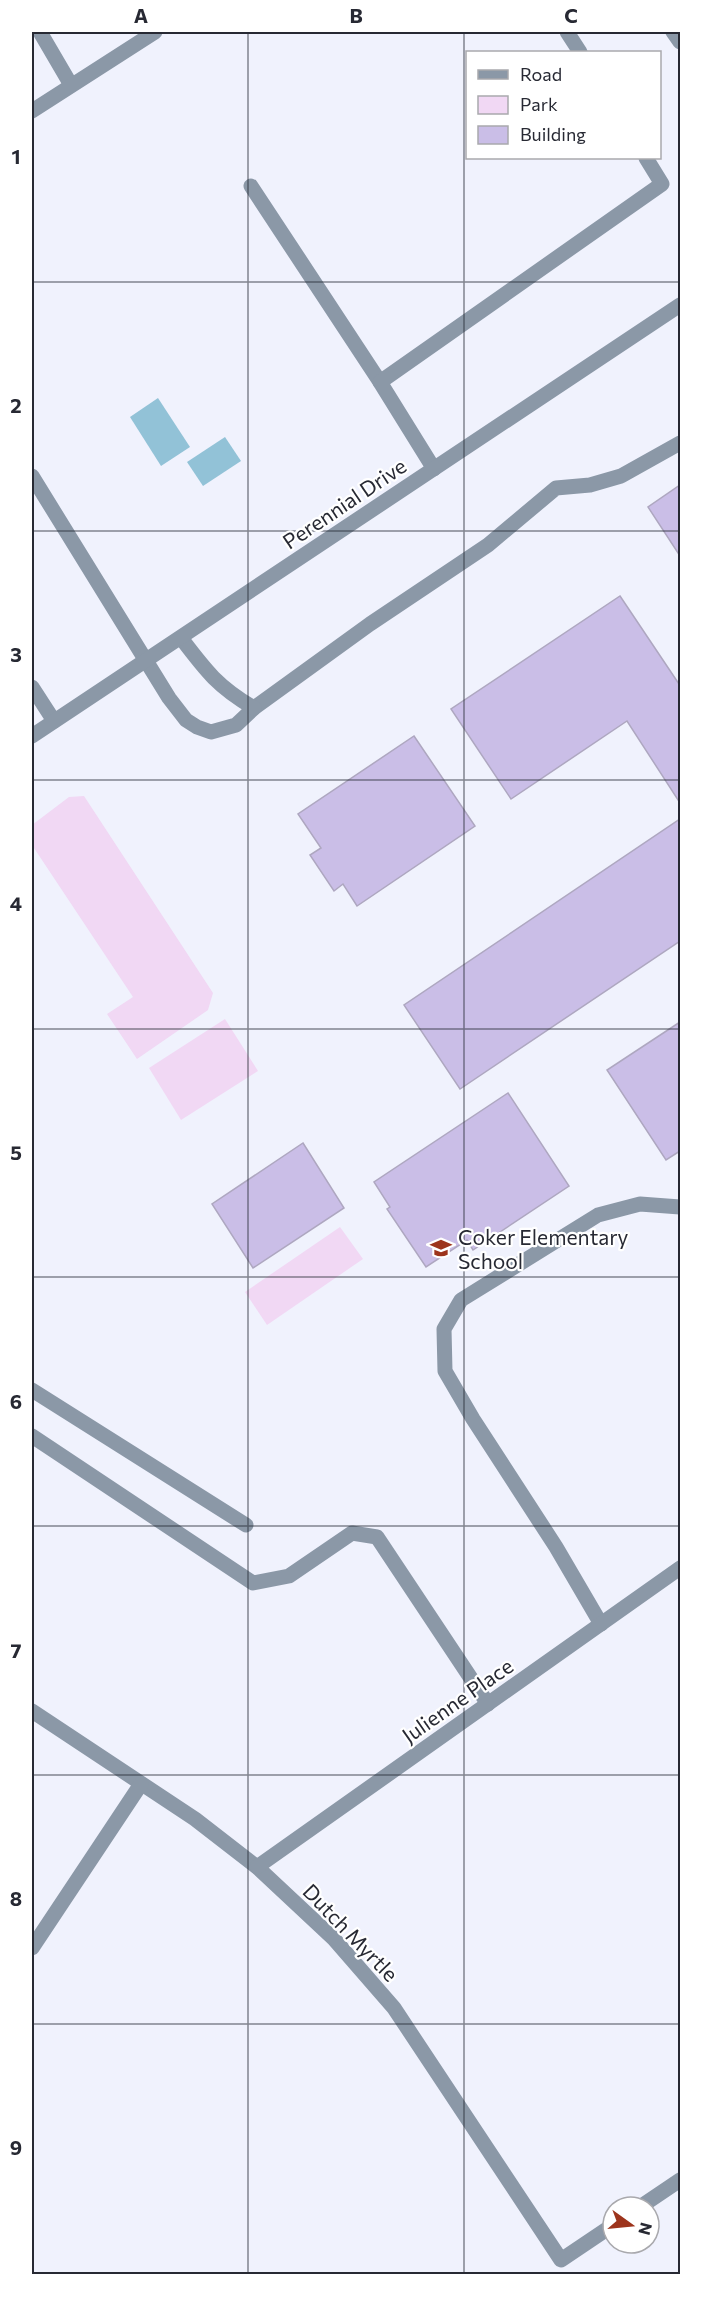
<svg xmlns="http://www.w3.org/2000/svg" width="712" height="2306" font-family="Commissioner,sans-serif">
  <rect width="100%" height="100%" fill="#f0f2fd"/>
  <!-- green -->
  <g fill="#f1d8f4">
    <polygon points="84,796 213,993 208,1010 137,1059 107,1014 133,997 32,845 32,825 69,797"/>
    <polygon points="225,1019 258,1071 181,1120 149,1068"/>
    <polygon points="340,1227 363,1259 267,1325 245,1292"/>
  </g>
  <!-- water -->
  <g fill="#92c2d7">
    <polygon points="158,398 190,447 161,466 130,417"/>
    <polygon points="225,437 241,461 203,486 187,462"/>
  </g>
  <!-- building -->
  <g fill="#cabee7" stroke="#aea7c0" stroke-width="1.5">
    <polygon points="680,485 680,556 648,507"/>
    <polygon points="620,596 679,684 680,683 680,803 627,721 511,799 451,709"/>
    <polygon points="414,736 475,826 357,906 343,884 334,891 310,855 321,848 298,814"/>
    <polygon points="680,819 680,941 460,1089 404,1005"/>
    <polygon points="680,1022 680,1151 666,1160 607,1070"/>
    <polygon points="508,1093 569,1186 473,1250 467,1240 426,1267 387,1209 390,1207 374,1182"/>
    <polygon points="303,1143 344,1208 253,1268 212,1204"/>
  </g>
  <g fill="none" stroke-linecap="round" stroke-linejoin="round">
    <!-- minor -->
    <g stroke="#8b98a7" stroke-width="15">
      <polyline points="40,32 71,85"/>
      <polyline points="567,32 580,52"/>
      <polyline points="673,32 680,42"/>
      <polyline points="32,111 155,32"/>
      <polyline points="251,186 380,382"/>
      <polyline points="434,469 380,382 662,184 646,158"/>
      <polyline points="32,476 169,698 186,720 197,727 211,732 236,725 254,708 370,624 488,545 556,488 590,485 621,476 680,443"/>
      <path d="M 181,638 C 206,671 218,687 254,708"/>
      <polyline points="32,687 54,721"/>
      <polyline points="32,736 680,305"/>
      <polyline points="32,1390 246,1525"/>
      <polyline points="32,1436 253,1583 289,1576 352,1533 377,1537 488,1704"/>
      <polyline points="601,1624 556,1547 473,1419 445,1371 444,1329 461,1300 598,1215 640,1204 680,1207"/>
      <polyline points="32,1711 195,1819 257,1867 334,1939 394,2008 561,2260 613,2225"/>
      <polyline points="257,1867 680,1568"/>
      <polyline points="32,1948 141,1784"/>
      <polyline points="640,2207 680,2180"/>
    </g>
  </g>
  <!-- grid -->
  <path fill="none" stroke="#272933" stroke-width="1.5" stroke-opacity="0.55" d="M 248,32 L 248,2274M 464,32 L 464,2274M 32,282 L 680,282M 32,531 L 680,531M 32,780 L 680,780M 32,1029 L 680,1029M 32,1277 L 680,1277M 32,1526 L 680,1526M 32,1775 L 680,1775M 32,2024 L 680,2024"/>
  <!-- icons -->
  <defs>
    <symbol id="school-bare" viewBox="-9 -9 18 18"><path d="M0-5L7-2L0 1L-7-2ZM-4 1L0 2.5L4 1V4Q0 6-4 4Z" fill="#9d341c" stroke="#fff" stroke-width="2.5" paint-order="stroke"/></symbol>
  </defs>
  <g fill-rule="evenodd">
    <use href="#school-bare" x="426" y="1233" width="30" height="30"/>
  </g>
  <g text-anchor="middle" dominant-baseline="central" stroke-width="4.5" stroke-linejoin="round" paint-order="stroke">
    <!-- street labels -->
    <g font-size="21" fill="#272933" stroke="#fff">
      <text transform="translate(344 503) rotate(-34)">Perennial Drive</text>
      <text transform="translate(457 1700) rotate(-35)">Julienne Place</text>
      <text transform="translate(351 1932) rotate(46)">Dutch Myrtle</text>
    </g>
    <!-- poi labels -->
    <g font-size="21" fill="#272933" stroke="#fff" text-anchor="start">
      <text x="458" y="1236">Coker Elementary<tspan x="458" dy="24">School</tspan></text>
    </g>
  </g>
  <!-- border -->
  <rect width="712" height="2306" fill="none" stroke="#ffffff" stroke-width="66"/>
  <!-- legend -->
  <rect x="466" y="51" width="195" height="108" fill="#ffffff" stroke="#a9a9ad" stroke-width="1.5"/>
  <rect x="478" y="70" width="30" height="9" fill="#8b98a7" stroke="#a9a9ad" stroke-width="1.5"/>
  <text x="520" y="81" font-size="18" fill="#272933">Road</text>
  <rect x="478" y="96" width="30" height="18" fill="#f1d8f4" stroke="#a9a9ad" stroke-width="1.5"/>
  <text x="520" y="111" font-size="18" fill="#272933">Park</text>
  <rect x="478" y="126" width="30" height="18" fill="#cabee7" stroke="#a9a9ad" stroke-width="1.5"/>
  <text x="520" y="141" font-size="18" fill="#272933">Building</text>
  <!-- north arrow -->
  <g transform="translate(631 2225) rotate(105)"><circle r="28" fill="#ffffff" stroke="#a9a9ad" stroke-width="1.5"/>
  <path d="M0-4.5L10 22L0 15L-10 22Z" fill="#9d341c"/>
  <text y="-9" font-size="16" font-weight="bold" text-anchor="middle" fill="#272933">N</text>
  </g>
  <rect x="33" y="33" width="646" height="2240" fill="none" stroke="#272933" stroke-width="2"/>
  <g font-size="20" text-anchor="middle" font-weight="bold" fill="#272933">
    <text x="141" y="23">A</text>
    <text x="356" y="23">B</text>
    <text x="571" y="23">C</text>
    <text x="16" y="164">1</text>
    <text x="16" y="413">2</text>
    <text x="16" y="662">3</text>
    <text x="16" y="911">4</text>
    <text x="16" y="1160">5</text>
    <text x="16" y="1409">6</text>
    <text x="16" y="1658">7</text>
    <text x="16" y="1906">8</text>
    <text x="16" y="2155">9</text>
  </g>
</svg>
